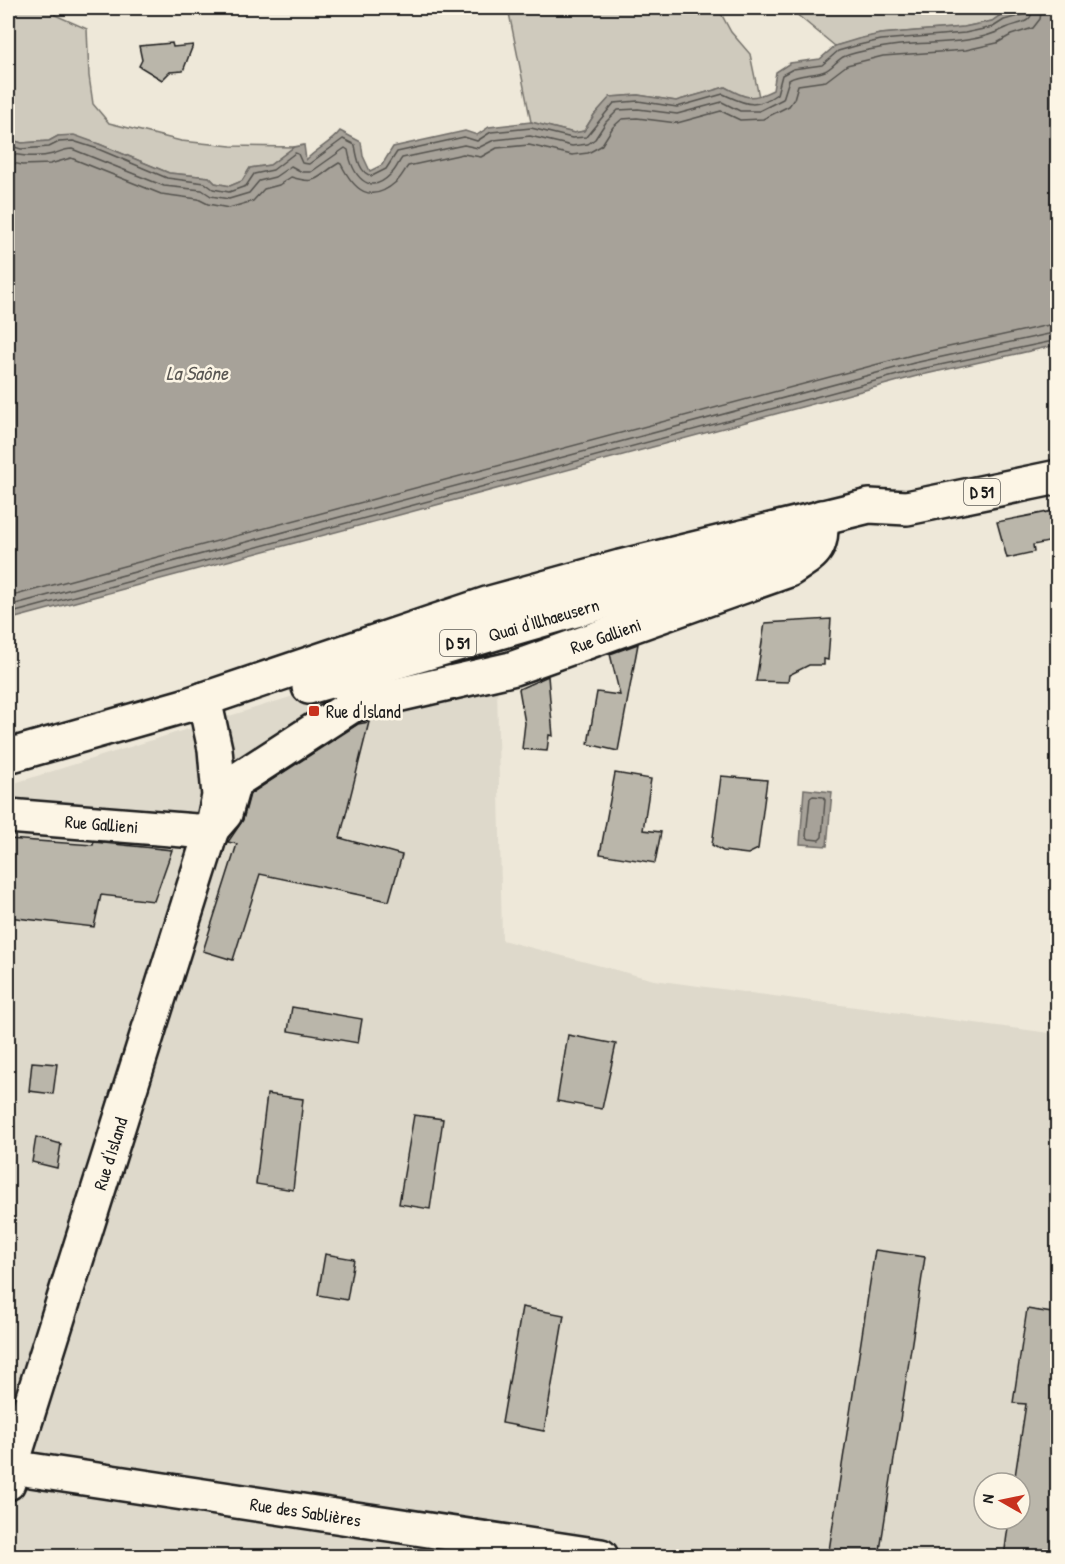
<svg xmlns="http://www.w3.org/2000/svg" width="1065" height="1564" font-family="'Patrick Hand',sans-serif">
  <rect width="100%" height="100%" fill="#eee8d9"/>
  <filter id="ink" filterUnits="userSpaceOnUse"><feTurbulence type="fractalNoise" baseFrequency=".0167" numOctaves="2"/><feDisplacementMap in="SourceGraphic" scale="12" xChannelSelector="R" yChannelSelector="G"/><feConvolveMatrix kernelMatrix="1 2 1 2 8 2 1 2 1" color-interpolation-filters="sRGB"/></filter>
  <g filter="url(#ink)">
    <!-- built -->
    <path fill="#ded9cb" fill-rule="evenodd" d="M 496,633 L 502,940 L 654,980 L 1057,1034 L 1057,1556 L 8,1556 L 8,785 ZM 984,1483 L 1020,1483 L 1020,1519 L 984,1519 Z"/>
    <!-- green -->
    <g fill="#cfcabd" stroke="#76736c" stroke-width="1.5">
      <polygon points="8,8 53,8 55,15 87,29 89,76 93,104 109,123 181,141 231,146 294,147 270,165 250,168 242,181 230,186 215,183 209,177 169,173 99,144 58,136 49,141 22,143 8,139"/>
      <polygon points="508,8 718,8 731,32 750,54 759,97 744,98 725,87 676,101 638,95 611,97 594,115 584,131 574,133 531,122"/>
      <polygon points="789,8 1021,8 1018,10 1002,14 992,21 964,27 880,34 835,46"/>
    </g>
    <!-- water -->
    <g fill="#a7a299" stroke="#6f6c67" stroke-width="1.5">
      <path d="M 1021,8 L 1057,8 L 1057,345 L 917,376 L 8,620 L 8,139 L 22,143 L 49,141 L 58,136 L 74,135 L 99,144 L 169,173 L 209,177 L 215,183 L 230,186 L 242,181 L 250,168 L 270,165 L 294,147 L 304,145 L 306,160 C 316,149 331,143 340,131 L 361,142 L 363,156 L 370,171 L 382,165 L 393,147 L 465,131 L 477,135 L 489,127 L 531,122 L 574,133 L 584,131 L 594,115 L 610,97 L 638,95 L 676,101 L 725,87 C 745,98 751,101 773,90 L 776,72 L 790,63 L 820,59 L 835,46 L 858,39 L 880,34 L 964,27 L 992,21 L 1002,14 L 1018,10 Z"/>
      <polygon points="804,789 832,792 827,846 800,844"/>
    </g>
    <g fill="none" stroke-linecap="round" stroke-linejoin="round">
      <!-- shore -->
      <g stroke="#54524e" stroke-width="1.5">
        <path d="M 8,145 L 21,149 L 49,147 L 59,142 L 73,141 L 98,149 L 167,178 L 205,183 L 213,189 L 229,192 L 246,186 L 254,174 L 273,170 L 295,153 L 298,154 L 302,163 L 309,164 L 343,139 L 355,145 C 357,157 359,173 372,176 L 386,169 L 397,152 L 464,137 L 477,141 L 491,132 L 531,128 L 572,138 L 586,137 L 614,103 L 638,101 L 677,107 L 723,94 C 746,104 754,110 777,94 L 782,75 L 793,69 L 822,65 L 838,51 L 859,45 L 881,40 L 965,33 L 993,27 L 1004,20 L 1022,15 L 1025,8"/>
        <path d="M 8,153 C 21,156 39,158 53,154 C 60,152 64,149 72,149 L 164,186 L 202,190 L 211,196 L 229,199 L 249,193 L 259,181 L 275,177 L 291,166 L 302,172 L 311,172 L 345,148 L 348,150 C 352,174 368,198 391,174 C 396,170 398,163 402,158 L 464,145 L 478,148 L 494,140 L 530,136 L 572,146 L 588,144 L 595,139 L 606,122 L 618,110 L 638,109 L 677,114 L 722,102 L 740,111 L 759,111 L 783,99 L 789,80 C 800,73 814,76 825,71 C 832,68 836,61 843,57 C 853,52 868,50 879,48 C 923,39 964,49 1006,28 C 1018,22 1032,25 1033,8"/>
        <path d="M 8,162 L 22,165 L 50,164 L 71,158 L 161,194 L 198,199 L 208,204 L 229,208 L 253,201 L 264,189 L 279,185 L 291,177 C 320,186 316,176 339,163 L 341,164 C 354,190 370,205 396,182 C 401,178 404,171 408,166 L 463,154 L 481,157 L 497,148 L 529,145 L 572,155 L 588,153 L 601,146 L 613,127 L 622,119 L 637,118 L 677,123 L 721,111 L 740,120 L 763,119 L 789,106 L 794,99 L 798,85 L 826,81 L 847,65 L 883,56 L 966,50 L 997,43 L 1011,35 L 1033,28 L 1040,19 L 1042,8"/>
        <polyline points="8,597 912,355 1058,323"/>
        <polyline points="8,606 914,363 1058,332"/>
        <polyline points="8,614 916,370 1058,340"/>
        <polygon points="813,796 823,797 825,800 822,837 819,840 809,839 806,836 810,798"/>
      </g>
    </g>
    <!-- building -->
    <g fill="#bab6aa" stroke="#1c1c1c" stroke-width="1.5">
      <polygon points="172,43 173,47 193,45 183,71 170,72 162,80 139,66 142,60 139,46"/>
      <polygon points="1058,510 1058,540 1033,545 1034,552 1007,558 997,522"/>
      <polygon points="831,619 828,660 824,659 824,665 809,665 789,675 788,682 756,681 765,623"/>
      <polygon points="638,644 618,751 588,744 597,692 620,695 610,654"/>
      <polygon points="548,676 553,736 549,735 547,751 522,749 525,723 519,689"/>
      <polygon points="369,722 340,838 402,855 389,901 260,874 233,960 203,951 237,844 228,842 243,820 250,794 358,724"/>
      <polygon points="615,773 651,779 643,830 661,832 655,863 600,854"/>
      <polygon points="721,776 767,780 758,849 748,854 723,851 712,845"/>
      <polygon points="8,839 93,845 94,842 172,850 154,901 101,895 94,927 8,917"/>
      <polygon points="292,1007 362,1019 358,1043 288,1031"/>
      <polygon points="568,1035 616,1044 602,1109 557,1101"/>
      <polygon points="32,1062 57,1064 53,1094 29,1091"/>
      <polygon points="267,1094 303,1099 293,1190 256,1184"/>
      <polygon points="414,1115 443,1119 430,1209 399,1204"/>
      <polygon points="36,1137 61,1144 57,1168 32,1162"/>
      <polygon points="875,1250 925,1257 879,1557 828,1557"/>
      <polygon points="325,1254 354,1259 347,1300 318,1295"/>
      <polygon points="522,1307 564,1315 544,1431 502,1423"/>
      <polygon points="1027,1309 1058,1314 1058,1557 1004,1557 1009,1519 1020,1519 1020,1483 1014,1483 1026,1404 1013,1403"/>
    </g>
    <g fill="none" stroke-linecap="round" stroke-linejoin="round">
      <defs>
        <g id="minor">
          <path id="s1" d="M 340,654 L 353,705 L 511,669 L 789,570 C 816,552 822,551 821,517"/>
          <path id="s2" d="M 8,816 L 196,831 L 212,829 L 225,814 L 234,782 L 353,705"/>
          <path id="s3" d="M 11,1467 L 601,1556"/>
          <path id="s4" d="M 8,1483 L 11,1467 L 212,829 L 219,796 L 215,749 L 204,699"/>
        </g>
        <g id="major">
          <path id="s5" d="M 309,687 L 804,544"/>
          <polyline points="8,756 184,706 490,603 620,567 869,506 907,508 1058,477"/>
        </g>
      </defs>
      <!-- minor casing -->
      <use href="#minor" stroke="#1c1c1c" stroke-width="38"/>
      <!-- major casing -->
      <use href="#major" stroke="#1c1c1c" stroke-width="38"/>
      <!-- minor -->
      <use href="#minor" stroke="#fcf5e5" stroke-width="33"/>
      <!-- major -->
      <use href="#major" stroke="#fcf5e5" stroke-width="33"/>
    </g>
  </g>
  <!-- markers -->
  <rect fill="#c8321e" stroke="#fcf5e5" stroke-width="2" x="308" y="705" width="12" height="12" rx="3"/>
  <g text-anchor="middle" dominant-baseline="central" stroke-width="5" stroke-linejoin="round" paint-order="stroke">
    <!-- shield labels -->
    <g fill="#fcf5e5" stroke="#5f5d58" stroke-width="1.5">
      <rect x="964" y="479" width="36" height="26" rx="4.5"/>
      <rect x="440" y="630" width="36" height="26" rx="4.5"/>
    </g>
    <g font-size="16" font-weight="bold" fill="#1c1c1c">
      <text x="982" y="492">D 51</text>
      <text x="458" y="643">D 51</text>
    </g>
    <!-- street labels -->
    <g font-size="18" fill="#1c1c1c" stroke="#fcf5e5">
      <text stroke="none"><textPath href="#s5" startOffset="244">Quai d'Illhaeusern</textPath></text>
      <text stroke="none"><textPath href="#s1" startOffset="315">Rue Gallieni</textPath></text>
      <text stroke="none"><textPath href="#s2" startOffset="94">Rue Gallieni</textPath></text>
      <text stroke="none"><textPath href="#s4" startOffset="345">Rue d'Island</textPath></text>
      <text stroke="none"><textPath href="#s3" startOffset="298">Rue des Sablières</textPath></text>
    </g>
    <!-- poi labels -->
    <g font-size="18" fill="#1c1c1c" stroke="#fcf5e5" text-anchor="start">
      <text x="326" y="711">Rue d'Island</text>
    </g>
    <!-- water labels -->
    <g font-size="20" font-style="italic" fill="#5b5854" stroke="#fcf5e5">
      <text x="197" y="372">La Saône</text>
    </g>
  </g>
  <!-- margin -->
  <rect width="1065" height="1564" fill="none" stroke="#fcf5e5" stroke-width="30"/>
  <rect x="15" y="15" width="1035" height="1534" fill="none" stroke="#1c1c1c" stroke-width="2" filter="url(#ink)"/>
  <!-- north arrow -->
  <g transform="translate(1002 1501) rotate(279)"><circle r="28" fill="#fcf5e5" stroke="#a29e95" stroke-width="1.5"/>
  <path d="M0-4.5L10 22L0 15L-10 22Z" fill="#c8321e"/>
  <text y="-9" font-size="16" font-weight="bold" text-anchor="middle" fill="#1c1c1c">N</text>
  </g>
</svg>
